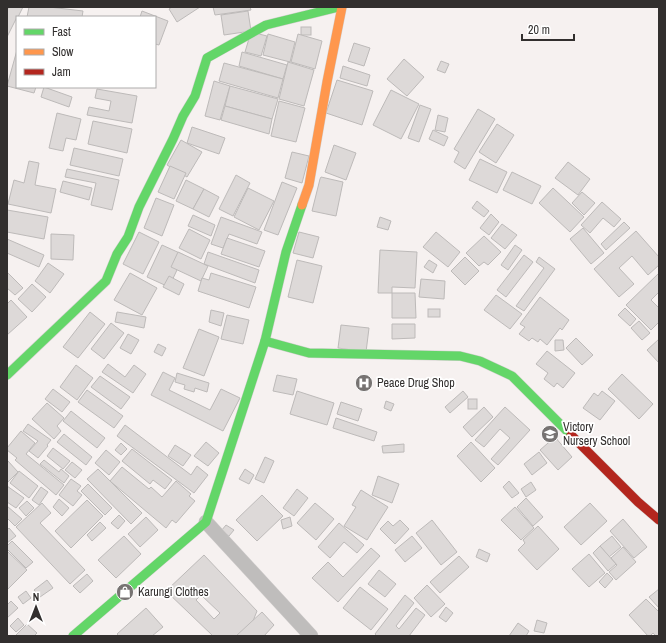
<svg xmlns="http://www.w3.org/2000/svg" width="666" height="643" font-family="'Archivo Narrow',sans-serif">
  <rect width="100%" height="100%" fill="#f6f1f0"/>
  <!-- building -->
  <g fill="#ddd9d8" stroke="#bdbab9" fill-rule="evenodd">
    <polygon points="9,7 23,7 18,17 17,17 7,37 7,10"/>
    <polygon points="29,7 49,7 83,11 82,17 27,17"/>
    <polygon points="172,7 200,7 177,22 169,9"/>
    <polygon points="213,7 250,7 251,10 215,15"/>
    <polygon points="142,11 168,21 159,45 155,44 155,17 140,17"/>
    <polygon points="248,11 251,31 224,35 221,15"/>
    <rect x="301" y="27" width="10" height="8"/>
    <polygon points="251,32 267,36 261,56 245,52"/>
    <polygon points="268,34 295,42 290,62 263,55"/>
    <polygon points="298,34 322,41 315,69 291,62"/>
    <polygon points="354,43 370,48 364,66 348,61"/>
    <polygon points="17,50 17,87 36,87 34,93 7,86"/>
    <polygon points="242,52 287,65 283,79 239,66"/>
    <polygon points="404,59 424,77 407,96 387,79"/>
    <polygon points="441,61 449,64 445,73 437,70"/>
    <polygon points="288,62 314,70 304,106 279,99"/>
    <polygon points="224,63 283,79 278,98 219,81"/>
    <polygon points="343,66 370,75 367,86 340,78"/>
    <polygon points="337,80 373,91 362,125 326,113"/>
    <polygon points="214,81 230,86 220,120 205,116"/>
    <polygon points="230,86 278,99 272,119 225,106"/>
    <polygon points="44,87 72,97 69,107 41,97"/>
    <polygon points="97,89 137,96 132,123 87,115 89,107 109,111 111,101 95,98"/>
    <polygon points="391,90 419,104 401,139 373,125"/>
    <polygon points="279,101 305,108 296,142 271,136"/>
    <polygon points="420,105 431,109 419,142 408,138"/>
    <polygon points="225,106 272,119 269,134 221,120"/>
    <polygon points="478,109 495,119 465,169 454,162 459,152 454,149"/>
    <polygon points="57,113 81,119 76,140 66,138 63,151 49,148"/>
    <polygon points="438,115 448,118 445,132 435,130"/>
    <polygon points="93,121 132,129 127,153 88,144"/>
    <polygon points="497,124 514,135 496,163 479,152"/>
    <polygon points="192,127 225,138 219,154 187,143"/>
    <polygon points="433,130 448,137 444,146 429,139"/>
    <polygon points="181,140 202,152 187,177 167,165"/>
    <polygon points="334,145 356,153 346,180 325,172"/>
    <polygon points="74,148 123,159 119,176 70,165"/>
    <polygon points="292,152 309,156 302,183 285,178"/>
    <polygon points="480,159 507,172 497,193 469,180"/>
    <polygon points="29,161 39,163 35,185 56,189 51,213 8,204 14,180 24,183"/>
    <polygon points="568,162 590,179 578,195 555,178"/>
    <polygon points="170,166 186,173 174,199 158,192"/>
    <polygon points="67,169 119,180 112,210 91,205 96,183 65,177"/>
    <polygon points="512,172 541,186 532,204 503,190"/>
    <polygon points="236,175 250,183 233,216 219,209"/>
    <polygon points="321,177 343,182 336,216 312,211 320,179"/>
    <polygon points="186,180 204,189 193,209 176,201"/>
    <polygon points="63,181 92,188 89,200 60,192"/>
    <polygon points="282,182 297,188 278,235 264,230"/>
    <polygon points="248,188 274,201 259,230 234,217"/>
    <polygon points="553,188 584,217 570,232 539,203"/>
    <polygon points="204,189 219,197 209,217 193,209"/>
    <polygon points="582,192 595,203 584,215 572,203"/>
    <polygon points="156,198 174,205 162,236 144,228"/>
    <polygon points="477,201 489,211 484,217 472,208"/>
    <polygon points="602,202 621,219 614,227 603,218 590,233 581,225"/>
    <polygon points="7,210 48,217 44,239 7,232"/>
    <polygon points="491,214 499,222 489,235 480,228"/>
    <polygon points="193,215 215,225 211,236 188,226"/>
    <polygon points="221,217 262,232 257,244 229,234 223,248 211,244"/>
    <polygon points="380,217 391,221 388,230 377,227"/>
    <polygon points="624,222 630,228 606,250 601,244"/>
    <polygon points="502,224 517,235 505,249 491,238"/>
    <polygon points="583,228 604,253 591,264 570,239"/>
    <polygon points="189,229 210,240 201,259 179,248"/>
    <polygon points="636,231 659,257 659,265 648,275 632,256 619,268 634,284 619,297 594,269"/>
    <polygon points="139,232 159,242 143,274 123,264"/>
    <polygon points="299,232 319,237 313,258 293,253"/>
    <polygon points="436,232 460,252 448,267 423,247"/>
    <polygon points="51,234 74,235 73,260 51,259"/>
    <polygon points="484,236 501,252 488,265 484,262 479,266 466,253"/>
    <polygon points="227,238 265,251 259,267 221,254"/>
    <polygon points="7,239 44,255 39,267 7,253"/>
    <polygon points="162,245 184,255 169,287 147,277"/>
    <polygon points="515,245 522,250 508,270 501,265"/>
    <polygon points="380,250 417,252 415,288 392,287 392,293 378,293"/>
    <polygon points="178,252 208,266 201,281 171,267"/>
    <polygon points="208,252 259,270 255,283 204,264"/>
    <polygon points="524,255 533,262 506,297 497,290"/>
    <polygon points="465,257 479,271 465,285 451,271"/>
    <polygon points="539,257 555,269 524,311 516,306 544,268 536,262"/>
    <polygon points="297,260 322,266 313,303 288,297"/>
    <polygon points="429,260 437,265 433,273 424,267"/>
    <polygon points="48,263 64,274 50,293 35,281"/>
    <polygon points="7,272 23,288 15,295 7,288"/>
    <polygon points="130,273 157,288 142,315 114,300"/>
    <polygon points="211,273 256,287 249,308 198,291 202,278 209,280"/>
    <polygon points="659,273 659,292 651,300 659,308 659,322 651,330 626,305"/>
    <polygon points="169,276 184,284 179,295 163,287"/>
    <polygon points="421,279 445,281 444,299 419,297"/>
    <polygon points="32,284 46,297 32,312 18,299"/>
    <polygon points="392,293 415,293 416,318 392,318"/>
    <polygon points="496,295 522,314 510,329 484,310"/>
    <polygon points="540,297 569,320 562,330 560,328 547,345 540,339 538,342 532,338 529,341 519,334 525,327 520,324"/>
    <polygon points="11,300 27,317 7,335 7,304"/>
    <polygon points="625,308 636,319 630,326 618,315"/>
    <rect x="428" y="309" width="12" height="8"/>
    <polygon points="211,310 224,313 221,326 209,322"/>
    <polygon points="90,312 105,324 78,358 63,347"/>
    <polygon points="117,312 146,317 144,328 115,322"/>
    <polygon points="227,315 249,320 243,344 221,339"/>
    <polygon points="639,321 650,333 642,340 631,328"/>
    <polygon points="111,323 124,333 104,359 91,349"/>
    <polygon points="392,324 415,324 415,338 392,339"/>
    <polygon points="341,325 369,328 366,352 338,348"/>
    <polygon points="199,329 219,337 204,376 183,368"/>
    <polygon points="128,334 139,340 131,354 120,348"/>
    <polygon points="576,338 593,355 582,365 566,348"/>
    <polygon points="659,339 659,363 647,350"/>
    <polygon points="555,340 563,340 564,350 555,351"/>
    <polygon points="158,344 166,348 162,356 154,352"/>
    <polygon points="547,351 575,373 563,388 557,383 554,387 544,379 548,373 536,364"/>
    <polygon points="108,364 125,377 134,365 146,374 133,393 102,372"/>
    <polygon points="76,365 93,378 77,400 60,387"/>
    <polygon points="163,372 175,378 169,390 210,410 221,389 240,398 223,431 151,395"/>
    <polygon points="177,373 209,383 207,392 195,388 194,392 184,389 185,385 175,382"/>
    <polygon points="622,374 653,404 639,419 608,389"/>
    <polygon points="277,375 297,379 293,395 273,391"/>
    <polygon points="100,376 130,397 121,409 91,387"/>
    <polygon points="53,389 70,402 62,412 45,399"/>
    <polygon points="87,390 123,416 114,428 78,402"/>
    <polygon points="297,391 334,403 327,425 290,414"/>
    <polygon points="463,391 468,397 450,413 445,407"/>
    <polygon points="602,391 615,401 600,420 583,408 594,393 598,396"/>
    <rect x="468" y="399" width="9" height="10"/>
    <polygon points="386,401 394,404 391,411 384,408"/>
    <polygon points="341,402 362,409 358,421 337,414"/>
    <polygon points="47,403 64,418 57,426 61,431 54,439 32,419"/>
    <polygon points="484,407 493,417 472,437 463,427"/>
    <polygon points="505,407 530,430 498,465 491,459 510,438 500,429 484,447 475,440"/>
    <polygon points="71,411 105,438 97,448 63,421"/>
    <polygon points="336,418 377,432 374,441 333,428"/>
    <polygon points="28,424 51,440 47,445 48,446 38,458 29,451 38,441 23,431"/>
    <polygon points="125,425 191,475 197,466 208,475 194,493 117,436"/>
    <polygon points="21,431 35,443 26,454 64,485 56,495 15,460 17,458 7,450 7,448"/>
    <polygon points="64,434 92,457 86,465 57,442"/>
    <polygon points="555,437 572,457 558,470 540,450"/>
    <polygon points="206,442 219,453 208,466 194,456"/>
    <polygon points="471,442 495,468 481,482 457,456"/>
    <polygon points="121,443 127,449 121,455 115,450"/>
    <polygon points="404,444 404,452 383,453 382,446"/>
    <polygon points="175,445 191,455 183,466 168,456"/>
    <polygon points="53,448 70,461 63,469 47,456"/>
    <polygon points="132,449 172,480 165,489 153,480 150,484 122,461"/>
    <polygon points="106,450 120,462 109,475 95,463"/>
    <polygon points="539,452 547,463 532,475 524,464"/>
    <polygon points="265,457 274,461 264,483 255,479"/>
    <polygon points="44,460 59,472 61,469 69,476 64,483 40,464"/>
    <polygon points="8,461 18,472 7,483 7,463"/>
    <polygon points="72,462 82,470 75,478 65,470"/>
    <polygon points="122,467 149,489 151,487 162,497 176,481 191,494 189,496 195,501 176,523 172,520 166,528 110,481"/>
    <polygon points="98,469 142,513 131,524 87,479"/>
    <polygon points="245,469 254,475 249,484 239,479"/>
    <polygon points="19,471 38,486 29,498 10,483"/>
    <polygon points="378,476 399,484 392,503 372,495"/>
    <polygon points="71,479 81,486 77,491 82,495 73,506 59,495"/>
    <polygon points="509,481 519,493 512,498 503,487"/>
    <polygon points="531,482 536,490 526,497 521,489"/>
    <polygon points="88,484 112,508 105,515 81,491"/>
    <polygon points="7,486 24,498 16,508 7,502"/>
    <polygon points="41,487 48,492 39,505 32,500"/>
    <polygon points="297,489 308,498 294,516 283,508"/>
    <polygon points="361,490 388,507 367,540 344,526 356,507 352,505"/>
    <polygon points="262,495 283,516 257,541 236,520"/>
    <polygon points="526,498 543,517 533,526 517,507"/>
    <polygon points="59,499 69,508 62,516 53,507"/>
    <polygon points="87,500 103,516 71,548 55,531"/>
    <polygon points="27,501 34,508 26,516 19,508"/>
    <polygon points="42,503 51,513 40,523 85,570 70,584 16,527"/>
    <polygon points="315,503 334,519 316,540 297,523"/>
    <polygon points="590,503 607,521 581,545 564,527"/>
    <polygon points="7,506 22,519 15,526 7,518"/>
    <polygon points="515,507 534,528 521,540 501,520"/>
    <polygon points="119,515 125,521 118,529 111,523"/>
    <polygon points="146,517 158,530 140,547 128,534"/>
    <polygon points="290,517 292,526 283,529 281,520"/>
    <polygon points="623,519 647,547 634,558 610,531"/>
    <polygon points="400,520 409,529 395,544 380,529 388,521 393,526"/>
    <polygon points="432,520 457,552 441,565 416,533"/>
    <polygon points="100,522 106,528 92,541 87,535"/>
    <polygon points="339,523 364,545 357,553 344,542 330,558 318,547"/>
    <polygon points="226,525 234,530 229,536 221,531"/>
    <polygon points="538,526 559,549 537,570 518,550 525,543 523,540"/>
    <polygon points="9,528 16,536 7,543 7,530"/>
    <polygon points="124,536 141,554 116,578 98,560"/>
    <polygon points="412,536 422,548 405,562 395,550"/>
    <polygon points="612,536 621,547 609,557 600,546"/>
    <polygon points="12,541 33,562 26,568 7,549 7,546"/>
    <polygon points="600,546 616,564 608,571 593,553"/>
    <polygon points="623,547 636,562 616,580 609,572 617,565 611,558"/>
    <polygon points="371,548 380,556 338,602 312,578 328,562 343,577"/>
    <polygon points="479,549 490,554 487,562 476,557"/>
    <polygon points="7,551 27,570 7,590"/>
    <polygon points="589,554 605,573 589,587 572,569"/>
    <path d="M 204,555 L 257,611 L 247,636 L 213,636 L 166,591 ZM 201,595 L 220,613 L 214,619 L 196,600 Z"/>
    <polygon points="459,556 469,567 440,593 430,582"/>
    <polygon points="379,570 396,584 385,597 368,584"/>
    <polygon points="607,573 613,579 605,588 599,582"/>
    <polygon points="87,574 93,581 80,593 73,586"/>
    <polygon points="47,580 53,588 40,597 34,590"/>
    <polygon points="427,585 445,604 431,617 414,598"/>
    <polygon points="360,587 388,609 371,630 343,608"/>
    <polygon points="659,589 659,608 649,597"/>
    <polygon points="26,591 31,598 23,604 18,597"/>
    <polygon points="405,595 414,603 396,626 399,629 416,608 425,615 409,636 377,636 375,634"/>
    <polygon points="646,599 659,612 659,636 656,636 653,633 650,636 648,636 629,615"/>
    <polygon points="11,601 18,608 7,618 7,605"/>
    <polygon points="446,607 453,613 446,622 439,617"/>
    <polygon points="146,608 163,627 152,636 119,636 117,634"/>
    <polygon points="262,612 274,625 264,636 236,636"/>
    <polygon points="18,618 24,625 16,632 10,626"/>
    <polygon points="537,620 547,623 544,633 534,631"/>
    <polygon points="518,623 529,631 526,636 509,636"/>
    <polygon points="27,624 37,633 34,636 15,636"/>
  </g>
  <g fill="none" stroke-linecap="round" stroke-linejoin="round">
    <defs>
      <polyline id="street" points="206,522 311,636"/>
      <g id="fast">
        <polyline points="265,341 309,353 460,356 480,361 512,376 571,435"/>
        <polyline points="7,375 106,281 117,254 128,237 139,207 173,139 183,116 195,96 207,58 266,25 339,7"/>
        <polyline points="73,636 206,522 265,341 286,252 302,205"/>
      </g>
      <polyline id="slow" points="302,205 309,185 327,82 342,7"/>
      <polyline id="jam" points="571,435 638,502 659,520"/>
    </defs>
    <!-- street casing -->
    <use href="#street" stroke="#d2cfce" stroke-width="15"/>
    <!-- fast casing -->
    <use href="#fast" stroke="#d2cfce" stroke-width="10"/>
    <!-- slow casing -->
    <use href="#slow" stroke="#d2cfce" stroke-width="10"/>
    <!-- jam casing -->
    <use href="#jam" stroke="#d2cfce" stroke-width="10"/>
    <!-- street -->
    <use href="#street" stroke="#bfbdbc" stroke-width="14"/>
    <!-- fast -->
    <use href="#fast" stroke="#63d668" stroke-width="9"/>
    <!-- slow -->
    <use href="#slow" stroke="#ff974d" stroke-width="9"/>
    <!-- jam -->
    <use href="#jam" stroke="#b3261e" stroke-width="9"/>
  </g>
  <!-- icons -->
  <defs>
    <symbol id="hospital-disc" viewBox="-11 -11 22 22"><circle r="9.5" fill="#777372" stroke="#fff"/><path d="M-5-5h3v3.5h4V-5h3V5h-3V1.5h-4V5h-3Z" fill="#fff"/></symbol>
    <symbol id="school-disc" viewBox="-11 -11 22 22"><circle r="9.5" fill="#777372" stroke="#fff"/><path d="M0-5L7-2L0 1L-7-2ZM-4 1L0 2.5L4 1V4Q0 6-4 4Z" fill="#fff"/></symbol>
    <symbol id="shop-disc" viewBox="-11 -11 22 22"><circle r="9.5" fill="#777372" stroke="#fff"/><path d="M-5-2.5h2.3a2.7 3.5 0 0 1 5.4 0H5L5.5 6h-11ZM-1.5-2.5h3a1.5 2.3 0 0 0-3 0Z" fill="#fff"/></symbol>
  </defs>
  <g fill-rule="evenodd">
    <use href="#hospital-disc" x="354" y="373" width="20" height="20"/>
    <use href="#school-disc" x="540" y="424" width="20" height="20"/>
    <use href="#shop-disc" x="115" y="582" width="20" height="20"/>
  </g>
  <g text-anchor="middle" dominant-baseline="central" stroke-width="3.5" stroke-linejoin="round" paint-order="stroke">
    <!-- poi labels -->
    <g font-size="12" fill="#322f2e" stroke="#fff" text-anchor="start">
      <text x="377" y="383">Peace Drug Shop</text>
      <text x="563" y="427">Victory<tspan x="563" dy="14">Nursery School</tspan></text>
      <text x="138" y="592">Karungi Clothes</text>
    </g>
  </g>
  <!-- border -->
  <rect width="666" height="643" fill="none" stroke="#322f2e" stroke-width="16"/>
  <!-- legend -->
  <rect x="16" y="16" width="140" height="72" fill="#ffffff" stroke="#adacab"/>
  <rect x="24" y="29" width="20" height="6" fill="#63d668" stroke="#adacab"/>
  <text x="52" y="36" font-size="12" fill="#322f2e">Fast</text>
  <rect x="24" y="49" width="20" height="6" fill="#ff974d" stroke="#adacab"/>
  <text x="52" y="56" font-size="12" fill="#322f2e">Slow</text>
  <rect x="24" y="69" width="20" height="6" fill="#b3261e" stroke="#adacab"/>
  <text x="52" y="76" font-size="12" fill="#322f2e">Jam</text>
  <!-- north arrow -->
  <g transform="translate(36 607)" stroke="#ffffff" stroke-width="3" paint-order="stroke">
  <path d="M0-3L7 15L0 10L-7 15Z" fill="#322f2e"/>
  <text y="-6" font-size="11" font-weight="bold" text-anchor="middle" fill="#322f2e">N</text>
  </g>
  <!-- scale -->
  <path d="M522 34v6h52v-6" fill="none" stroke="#322f2e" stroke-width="2"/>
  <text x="528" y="34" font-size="12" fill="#322f2e" stroke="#ffffff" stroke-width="3" paint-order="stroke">20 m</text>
</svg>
